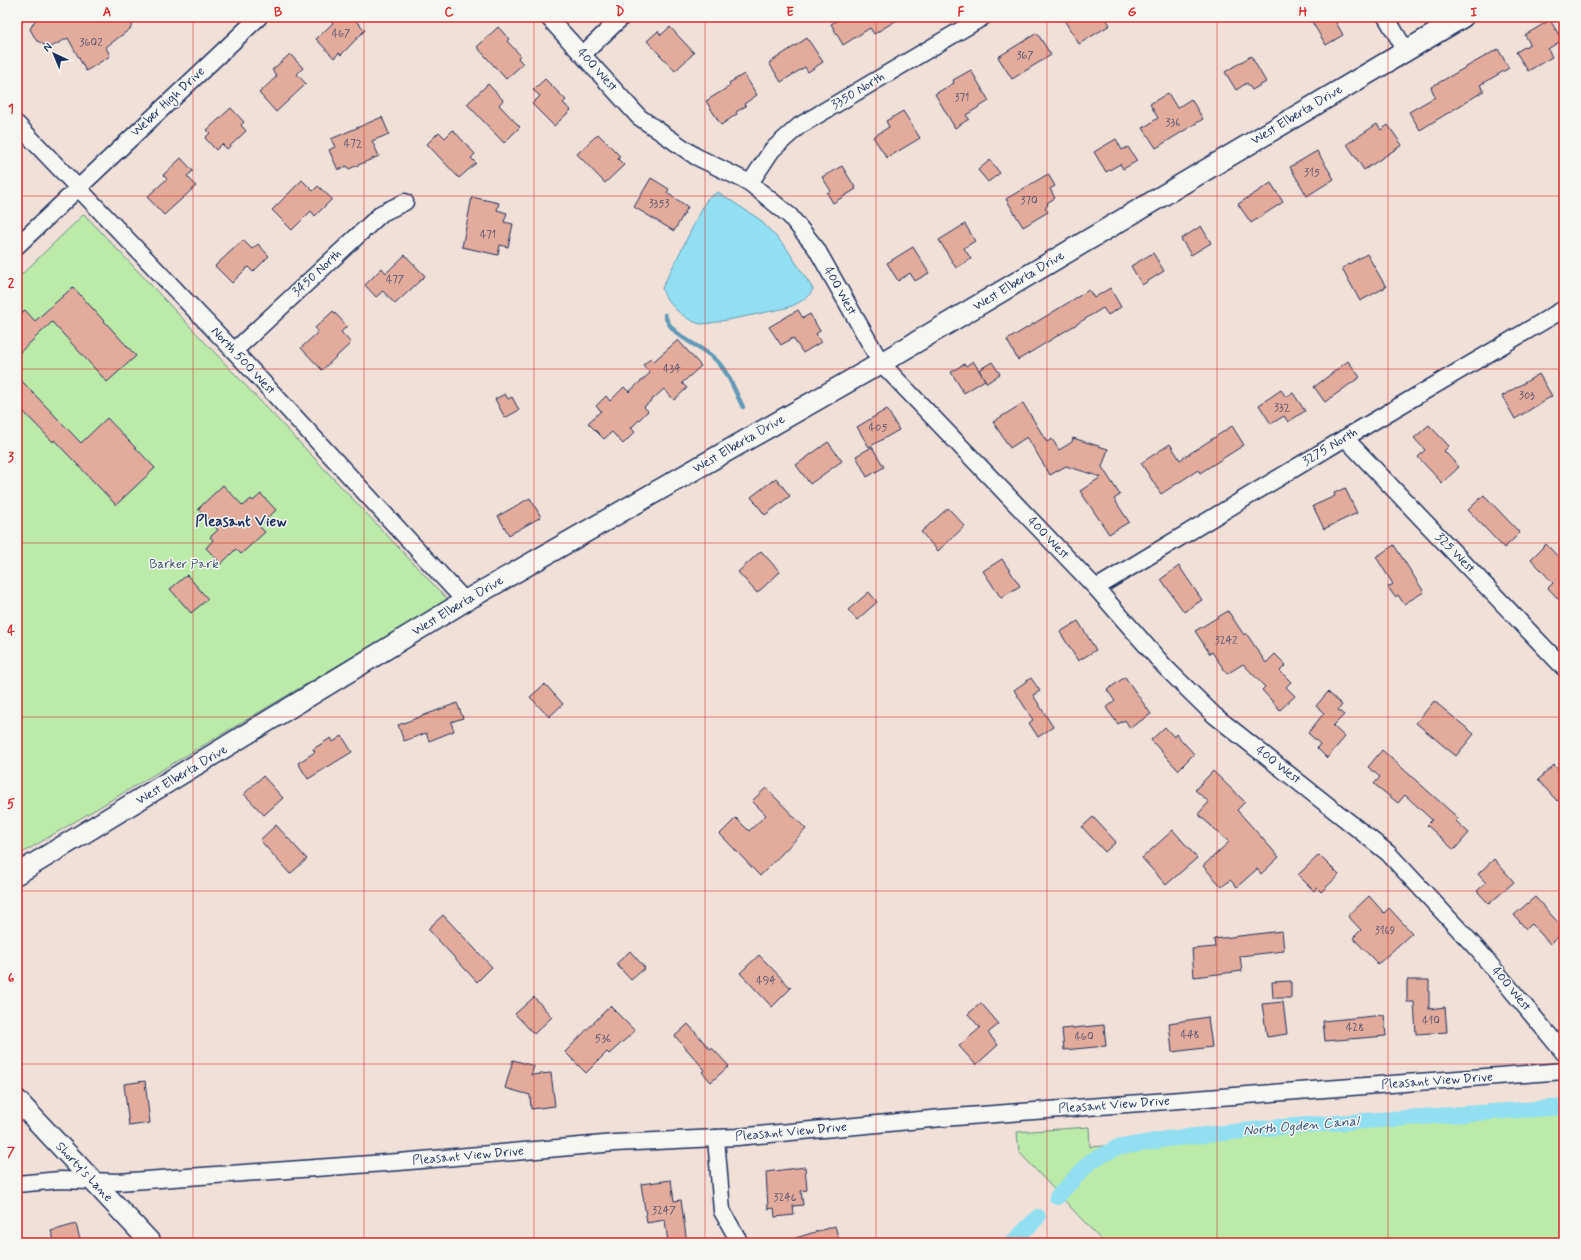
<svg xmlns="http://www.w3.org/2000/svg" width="1581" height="1260" font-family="Mynerve,sans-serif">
  <rect width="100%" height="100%" fill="#f0e0d8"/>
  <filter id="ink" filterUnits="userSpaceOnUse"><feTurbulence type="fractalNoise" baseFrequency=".025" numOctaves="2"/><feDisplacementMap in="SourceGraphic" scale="8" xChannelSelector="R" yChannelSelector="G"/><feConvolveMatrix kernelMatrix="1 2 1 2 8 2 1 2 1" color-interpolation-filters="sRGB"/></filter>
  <g filter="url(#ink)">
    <!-- green -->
    <g fill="#bbeaa9" stroke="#6b8c84">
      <polygon points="84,214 448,600 17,856 17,279"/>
      <polygon points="1564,1110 1564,1243 1104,1243 1019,1152 1017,1132 1089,1127 1090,1147"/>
    </g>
    <!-- water -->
    <path fill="#92dff1" stroke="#6299b6" d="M 718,192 L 759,219 L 785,246 L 813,289 C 809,298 796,305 786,308 C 777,310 706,325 701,324 C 686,321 665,303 662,288 L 707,199 Z"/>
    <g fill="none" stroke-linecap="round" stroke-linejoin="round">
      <!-- stream -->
      <path stroke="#6299b6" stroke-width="4.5" d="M 665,315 C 670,336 700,345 715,359 C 728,371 735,392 743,407"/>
      <!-- canal -->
      <g stroke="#92dff1" stroke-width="16">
        <polyline points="1057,1197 1091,1161 1116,1148 1167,1139 1279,1127 1564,1107"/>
        <polyline points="1012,1243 1038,1217"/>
      </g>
    </g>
    <!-- building -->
    <g fill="#e3ab9b" stroke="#1b2f5e">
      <polygon points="37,17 137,17 130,29 106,47 110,56 86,71 68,38 49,48 36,40 30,29"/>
      <polygon points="327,17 352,17 365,30 341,55 339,53 334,58 316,39 333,23"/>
      <polygon points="843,17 902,17 874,34 870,28 843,45 831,24"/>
      <polygon points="1062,17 1105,17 1110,25 1079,44"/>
      <polygon points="1309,17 1333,17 1343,35 1326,45"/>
      <polygon points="1550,20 1562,40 1548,49 1552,57 1528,71 1516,52 1530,44 1525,35"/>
      <polygon points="498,27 509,39 507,41 520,55 518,58 523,64 506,79 477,47"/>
      <polygon points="670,27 694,53 675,71 647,41 658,31 661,35"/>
      <polygon points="1037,33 1051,55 1012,79 998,57"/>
      <polygon points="807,38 823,62 808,72 805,67 781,82 769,63"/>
      <polygon points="1498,49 1509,68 1480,85 1484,91 1420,130 1409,112 1435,97 1431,87"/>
      <polygon points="290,54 303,68 297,74 306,84 276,112 259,93 277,76 272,70"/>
      <polygon points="1251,56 1266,82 1252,90 1247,83 1236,90 1225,72"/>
      <polygon points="971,70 989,101 966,115 969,119 955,128 935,94 954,83 953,80"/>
      <polygon points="744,74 757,95 744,104 746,106 736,112 737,114 721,125 706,101 730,86 729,83"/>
      <polygon points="545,79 566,100 563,103 571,110 554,126 532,104 540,96 533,90"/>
      <polygon points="488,84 503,100 499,105 520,127 504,143 467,104"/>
      <polygon points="1168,93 1177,108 1191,99 1203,119 1156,148 1143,128 1158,118 1150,104"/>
      <polygon points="231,108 244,122 241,125 246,131 227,149 222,144 216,150 205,138 210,133 207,130"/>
      <polygon points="903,111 920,138 887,158 873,137 889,127 886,121"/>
      <polygon points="382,117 389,134 372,141 379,156 349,169 347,166 338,170 329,150 335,147 331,139"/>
      <polygon points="1377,124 1381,130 1388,125 1402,145 1364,170 1347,144"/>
      <polygon points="453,130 475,154 471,158 476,163 459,178 427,144 439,132 445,138"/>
      <polygon points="598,134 620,156 618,159 624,165 605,183 577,154"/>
      <polygon points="1116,139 1122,150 1128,147 1137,161 1123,169 1120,164 1106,172 1094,152"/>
      <polygon points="1317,151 1334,179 1307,196 1290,167"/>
      <polygon points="181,158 193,171 187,176 196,186 164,215 147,197 167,179 163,175"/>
      <polygon points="990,160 1000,173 988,182 978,170"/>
      <polygon points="842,166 856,189 833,203 827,193 831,191 822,177"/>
      <polygon points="1048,174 1055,186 1050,189 1055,198 1047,203 1048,205 1045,208 1048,212 1023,227 1006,199"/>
      <polygon points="651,178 669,189 667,193 688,207 674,231 634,207"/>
      <polygon points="302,180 313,191 318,186 332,199 315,216 311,211 292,230 272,210"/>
      <polygon points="1271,183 1283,202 1251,223 1238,204"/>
      <polygon points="472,197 499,203 497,210 507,213 504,222 513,224 508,247 500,245 498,255 462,247"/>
      <polygon points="965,224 975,241 964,248 971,259 956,268 939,240"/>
      <polygon points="1201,226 1211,243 1191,255 1181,239"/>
      <polygon points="243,240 252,249 258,244 269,256 253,272 248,267 232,283 215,266"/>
      <polygon points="913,247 929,273 915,281 910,273 898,281 887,263"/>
      <polygon points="1153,253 1164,271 1142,285 1131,266"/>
      <polygon points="1367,254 1386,287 1360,301 1342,268"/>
      <polygon points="405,255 425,276 395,304 383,291 376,297 365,285 382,268 386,273"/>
      <polygon points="73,287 136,356 107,382 52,322 17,355 17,317 25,310 35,321"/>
      <polygon points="1110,288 1121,307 1108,315 1103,308 1018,360 1007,340 1089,290 1094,298"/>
      <polygon points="798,310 803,318 810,314 820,331 816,334 821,342 803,353 793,338 781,345 769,327"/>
      <polygon points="333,311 347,326 341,332 351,343 322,370 301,348 318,332 315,328"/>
      <polygon points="678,340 701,366 682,383 687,388 674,400 664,389 644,407 648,411 631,428 635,432 623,444 612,432 604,439 588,423 601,411 596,406 606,396 610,401 624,387 629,392 650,373 643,365 651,358 654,361"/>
      <polygon points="973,361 985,380 964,393 951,372 964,364 966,366"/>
      <polygon points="1348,361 1360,377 1325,402 1314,387"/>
      <polygon points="992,362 1000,374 987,383 979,370"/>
      <polygon points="1539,374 1552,396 1515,419 1502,396"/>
      <polygon points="17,376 81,443 107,418 155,468 116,505 54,440 53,442 17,405"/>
      <polygon points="1281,390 1286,397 1293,393 1305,411 1288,422 1284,416 1271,424 1259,405"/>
      <polygon points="505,394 508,399 512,397 519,410 505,418 495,399"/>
      <polygon points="1023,403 1047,442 1052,439 1059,450 1072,442 1073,438 1108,449 1102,467 1120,495 1114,499 1129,522 1109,534 1080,491 1101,477 1066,466 1050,475 1027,437 1010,448 993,422"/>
      <polygon points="887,409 899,430 869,447 857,427"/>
      <polygon points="1429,425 1449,446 1444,451 1459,467 1442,483 1418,457 1425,450 1414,438"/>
      <polygon points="1232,426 1244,445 1200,473 1198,470 1161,494 1141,463 1170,444 1180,460"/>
      <polygon points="828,442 842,461 810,484 796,465"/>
      <polygon points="872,447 884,467 867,477 856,456"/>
      <polygon points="776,478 790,496 765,515 751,497"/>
      <polygon points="223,485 243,506 251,499 253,501 261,494 276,510 259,526 265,532 241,554 236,549 221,564 206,548 213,540 210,537 218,530 198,509"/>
      <polygon points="1345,488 1357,513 1324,529 1313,506 1335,496 1334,493"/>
      <polygon points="1484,495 1520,533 1504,548 1468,510"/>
      <polygon points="530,498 541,517 509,535 498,516"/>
      <polygon points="948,508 965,526 938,551 921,532"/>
      <polygon points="1546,544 1564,563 1564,605 1548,588 1553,583 1531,559"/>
      <polygon points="1394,545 1424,592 1404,604 1398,595 1395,597 1388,587 1393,584 1376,557"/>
      <polygon points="761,551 780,572 757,593 738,572"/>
      <polygon points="1002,559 1020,586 1001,598 983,571"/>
      <polygon points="1179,566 1202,600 1184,612 1161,579"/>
      <polygon points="187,575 208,599 191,613 170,589"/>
      <polygon points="869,592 877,602 857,620 848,610"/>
      <polygon points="1228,611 1244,635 1246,633 1266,663 1275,654 1286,665 1280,671 1291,682 1286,687 1295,696 1280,710 1262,690 1265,687 1243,664 1227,674 1212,652 1210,654 1195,631"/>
      <polygon points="1078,621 1096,650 1078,661 1060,632"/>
      <polygon points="1125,677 1151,714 1130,728 1125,720 1118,724 1106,708 1115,701 1107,690"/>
      <polygon points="1031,678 1040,691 1033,695 1053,727 1038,737 1029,723 1033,720 1014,690"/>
      <polygon points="545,684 563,704 549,717 530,697"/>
      <polygon points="1328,692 1342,705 1338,710 1344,715 1333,726 1345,737 1327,758 1317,748 1320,744 1308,733 1324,713 1316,706"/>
      <polygon points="1434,701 1474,734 1456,756 1416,723"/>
      <polygon points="457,703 463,718 451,722 454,731 429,741 426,733 404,741 398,725"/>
      <polygon points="1165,727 1174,737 1176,734 1194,754 1178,770 1151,740"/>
      <polygon points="342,736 352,752 308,779 298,763 315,752 313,749 331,738 333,742"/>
      <polygon points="1382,750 1458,818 1456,821 1469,833 1454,850 1427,825 1432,820 1405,795 1398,803 1374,784 1380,777 1368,767"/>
      <polygon points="1554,765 1564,776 1564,795 1557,801 1538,780"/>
      <polygon points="1213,771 1245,802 1237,810 1279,857 1261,874 1257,869 1237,887 1230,880 1222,887 1203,866 1229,842 1198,814 1209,802 1195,790"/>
      <polygon points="263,776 283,798 264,815 244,794"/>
      <polygon points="766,788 806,829 760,876 720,834 736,818 749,831 766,815 752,801"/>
      <polygon points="1093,817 1116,842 1105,852 1082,827"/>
      <polygon points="276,825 307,859 290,874 260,840"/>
      <polygon points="1173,830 1197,858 1166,885 1142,858"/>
      <polygon points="1319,855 1339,875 1321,892 1317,888 1314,891 1298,875"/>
      <polygon points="1494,859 1514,882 1489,904 1477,891 1486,883 1478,874"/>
      <polygon points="1369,896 1384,913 1389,908 1412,933 1378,964 1353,938 1361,930 1348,916"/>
      <polygon points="1535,897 1564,929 1564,932 1550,944 1532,924 1526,929 1514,915"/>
      <polygon points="443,915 492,967 477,982 428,929"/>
      <polygon points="1282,931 1284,951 1240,956 1242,971 1194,977 1192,949 1215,947 1214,939"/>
      <polygon points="630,951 645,968 631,980 616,964"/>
      <polygon points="759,955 791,988 772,1007 740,973"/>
      <polygon points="1407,980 1429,980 1429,1009 1445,1007 1447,1032 1416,1034 1414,1002 1407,1002"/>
      <polygon points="1291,981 1291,998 1273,998 1272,982"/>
      <polygon points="534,997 552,1017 534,1034 515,1014"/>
      <polygon points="1283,1002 1287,1034 1267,1037 1262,1004"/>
      <polygon points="981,1003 999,1024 988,1033 998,1045 976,1065 959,1046 980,1028 968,1014"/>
      <polygon points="610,1006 635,1031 609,1054 607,1052 586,1073 565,1052"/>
      <polygon points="1384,1015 1386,1036 1325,1041 1323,1021"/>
      <polygon points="1208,1017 1212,1047 1172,1052 1169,1023"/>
      <polygon points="688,1024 710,1049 712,1048 729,1066 711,1082 702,1072 705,1070 675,1036"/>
      <polygon points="1104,1025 1106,1046 1064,1050 1062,1029"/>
      <polygon points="513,1060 534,1066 531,1075 551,1073 555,1106 531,1109 530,1095 505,1088"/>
      <polygon points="145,1081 150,1123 129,1126 124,1084"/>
      <polygon points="805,1167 807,1190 801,1191 803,1205 793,1206 794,1215 775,1217 774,1208 768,1209 766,1172"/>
      <polygon points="671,1180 674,1201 681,1200 687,1243 668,1243 665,1220 647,1223 641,1184"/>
      <polygon points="76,1224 81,1243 55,1243 51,1231"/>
      <polygon points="835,1226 840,1243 789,1243 789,1240"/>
    </g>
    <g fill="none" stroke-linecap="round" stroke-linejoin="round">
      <defs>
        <g id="minor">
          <polyline points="548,17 639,117 695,156 750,183 790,216 816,248 881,363 1096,588 1165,667 1214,715 1388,853 1478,950 1564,1053"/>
          <polyline points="1386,17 1406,51"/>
          <polyline points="583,54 622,17"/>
          <polyline points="17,124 234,351 465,601"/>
          <polyline points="750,183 772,150 799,126 983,17"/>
          <polyline points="17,246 259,17"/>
          <polyline points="234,351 382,213 405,202"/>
          <polyline points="1345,438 1564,668"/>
          <polyline points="1096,588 1345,438 1564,309"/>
          <polyline points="716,1138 722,1211 740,1243"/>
          <polyline points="17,1184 60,1180 118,1182 399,1162 615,1143 737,1137 942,1118 1564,1071"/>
        </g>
        <g id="major">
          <polyline points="17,874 465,601 881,363 1463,17"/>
          <polyline points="17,1100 151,1243"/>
        </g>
      </defs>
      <!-- minor casing -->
      <use href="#minor" stroke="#1b2f5e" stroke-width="19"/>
      <!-- major casing -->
      <use href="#major" stroke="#1b2f5e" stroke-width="23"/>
      <!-- minor -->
      <use href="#minor" stroke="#f6f6f2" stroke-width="16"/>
      <!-- major -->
      <use href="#major" stroke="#f6f6f2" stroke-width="20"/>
    </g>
  </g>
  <!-- grid -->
  <path fill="none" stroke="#d62828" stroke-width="1" stroke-opacity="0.55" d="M 193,17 L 193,1243M 364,17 L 364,1243M 534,17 L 534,1243M 705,17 L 705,1243M 876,17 L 876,1243M 1047,17 L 1047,1243M 1217,17 L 1217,1243M 1388,17 L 1388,1243M 17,196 L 1564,196M 17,369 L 1564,369M 17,543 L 1564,543M 17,717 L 1564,717M 17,891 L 1564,891M 17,1064 L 1564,1064"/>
  <g text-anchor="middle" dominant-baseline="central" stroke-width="3" stroke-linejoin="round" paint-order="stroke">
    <!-- number labels -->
    <g font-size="11" fill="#4d4e6d">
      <text x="341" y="34">467</text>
      <text x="91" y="43">3602</text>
      <text x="1025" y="56">367</text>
      <text x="962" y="98">371</text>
      <text x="1173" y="123">336</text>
      <text x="353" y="144">472</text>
      <text x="1312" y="173">315</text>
      <text x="1029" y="201">370</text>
      <text x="659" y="204">3353</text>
      <text x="488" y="235">471</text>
      <text x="395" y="280">477</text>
      <text x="672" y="369">434</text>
      <text x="1527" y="396">303</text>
      <text x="1282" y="408">332</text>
      <text x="878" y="428">405</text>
      <text x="1226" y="641">3242</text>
      <text x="1385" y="931">3169</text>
      <text x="766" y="981">494</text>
      <text x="1431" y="1021">410</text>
      <text x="1355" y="1028">428</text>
      <text x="1190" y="1035">448</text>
      <text x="1084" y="1037">460</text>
      <text x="603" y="1039">536</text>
      <text x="785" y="1198">3246</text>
      <text x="664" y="1211">3247</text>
    </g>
    <!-- street labels -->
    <g font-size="13" fill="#1b2f5e" stroke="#f6f6f2">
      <text transform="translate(597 70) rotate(48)">400 West</text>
      <text transform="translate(858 91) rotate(-31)">3350 North</text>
      <text transform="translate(168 102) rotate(-43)">Weber High Drive</text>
      <text transform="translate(1297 115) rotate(-31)">West Elberta Drive</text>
      <text transform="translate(317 273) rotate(-43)">3450 North</text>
      <text transform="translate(1019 281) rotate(-31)">West Elberta Drive</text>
      <text transform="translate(840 291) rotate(61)">400 West</text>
      <text transform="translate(243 361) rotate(47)">North 500 West</text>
      <text transform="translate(739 444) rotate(-30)">West Elberta Drive</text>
      <text transform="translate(1330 447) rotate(-31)">3275 North</text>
      <text transform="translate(1048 538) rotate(46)">400 West</text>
      <text transform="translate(1455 553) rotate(46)">325 West</text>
      <text transform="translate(458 606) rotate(-31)">West Elberta Drive</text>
      <text transform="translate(1278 765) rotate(38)">400 West</text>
      <text transform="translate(182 775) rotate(-31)">West Elberta Drive</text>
      <text transform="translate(1511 989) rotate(50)">400 West</text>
      <text transform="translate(1437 1081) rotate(-4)">Pleasant View Drive</text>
      <text transform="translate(1114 1105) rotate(-4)">Pleasant View Drive</text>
      <text transform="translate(791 1132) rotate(-5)">Pleasant View Drive</text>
      <text transform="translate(468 1156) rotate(-5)">Pleasant View Drive</text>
      <text transform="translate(84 1172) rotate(47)">Shorty's Lane</text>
    </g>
    <!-- park labels -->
    <g font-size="13" fill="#3b546d" stroke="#f6f6f2">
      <text x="184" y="564">Barker Park</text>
    </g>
    <!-- water labels -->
    <g font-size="14" font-style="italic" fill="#33527b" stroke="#f6f6f2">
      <text transform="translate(1301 1126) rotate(-5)">North Ogden Canal</text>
    </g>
    <!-- quarter labels -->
    <g font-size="15" font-weight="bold" fill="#1b2f5e" stroke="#f6f6f2">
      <text x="241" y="522">Pleasant View</text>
    </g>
  </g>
  <!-- margin -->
  <rect width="1581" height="1260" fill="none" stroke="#f6f6f2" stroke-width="44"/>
  <!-- north arrow -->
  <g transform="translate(54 54) rotate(316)" stroke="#f6f6f2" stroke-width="3" paint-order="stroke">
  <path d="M0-3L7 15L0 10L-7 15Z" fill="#1b2f5e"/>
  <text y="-6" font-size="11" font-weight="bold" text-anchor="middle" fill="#1b2f5e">N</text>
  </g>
  <rect x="22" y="22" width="1537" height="1216" fill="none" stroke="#d62828" stroke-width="1.5"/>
  <g font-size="13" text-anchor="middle" font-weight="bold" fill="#d62828">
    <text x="107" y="16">A</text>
    <text x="278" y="16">B</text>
    <text x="449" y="16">C</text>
    <text x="620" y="16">D</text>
    <text x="790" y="16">E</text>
    <text x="961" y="16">F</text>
    <text x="1132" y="16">G</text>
    <text x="1303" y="16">H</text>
    <text x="1474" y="16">I</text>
    <text x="11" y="113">1</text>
    <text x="11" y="287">2</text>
    <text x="11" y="461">3</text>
    <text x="11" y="635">4</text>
    <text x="11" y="808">5</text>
    <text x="11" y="982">6</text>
    <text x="11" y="1156">7</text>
  </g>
</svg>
